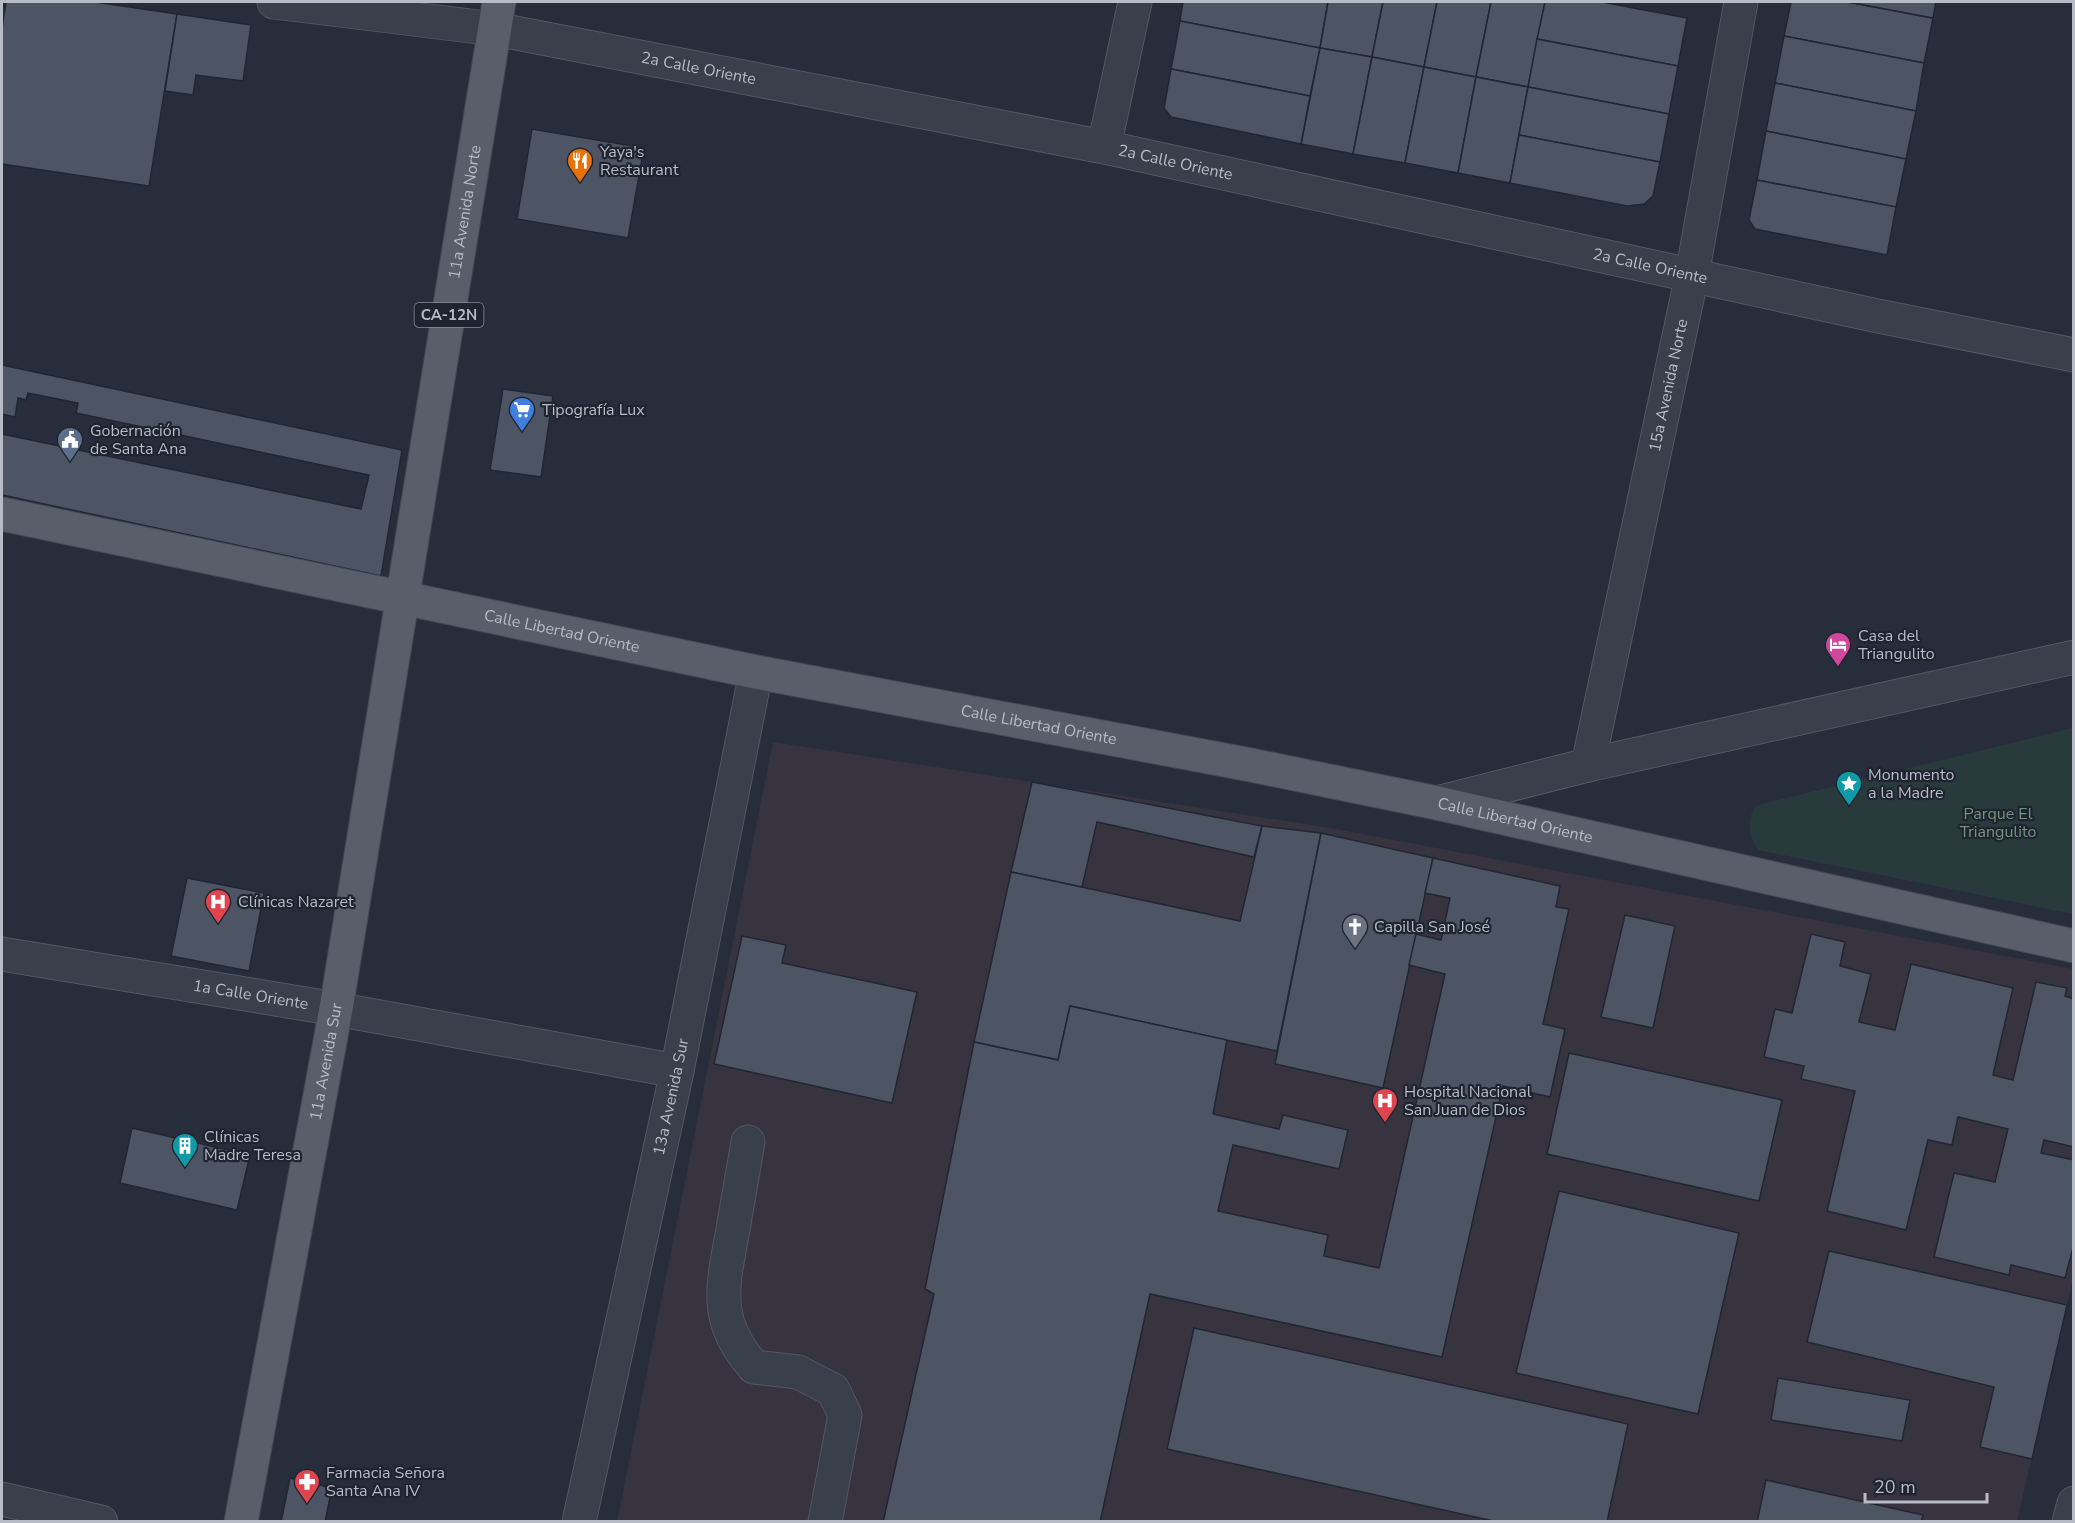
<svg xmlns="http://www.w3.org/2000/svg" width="2075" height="1523" font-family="'Nunito Sans',sans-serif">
  <rect width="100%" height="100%" fill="#272d3b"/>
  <!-- medical -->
  <polygon fill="#373440" points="773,742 1331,828 2073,969 2073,1279 2017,1521 617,1522"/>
  <!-- green -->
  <path fill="#293a3d" d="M 2073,728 L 2073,914 L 1758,850 C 1749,838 1746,816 1757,805 Z"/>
  <!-- building -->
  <g fill="#4d5463" stroke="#212732" stroke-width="1.5">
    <polygon points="6,2 95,2 177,14 149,186 2,164 2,28"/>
    <polygon points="1183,2 1328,2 1320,48 1180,21"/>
    <polygon points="1328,2 1383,2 1372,57 1320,48"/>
    <polygon points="1383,2 1437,2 1424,67 1372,57"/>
    <polygon points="1437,2 1491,2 1476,77 1424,67"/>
    <polygon points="1491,2 1545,2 1528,87 1476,77"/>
    <polygon points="1545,2 1602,2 1687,18 1678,66 1537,39"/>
    <polygon points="1791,2 1848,2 1933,18 1924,63 1784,36"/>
    <polygon points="1848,2 1936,2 1933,18"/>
    <polygon points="177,14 251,25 243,81 196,75 193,95 165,91"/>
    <polygon points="1180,21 1320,48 1310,96 1171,69"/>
    <polygon points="1784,36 1924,63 1916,111 1775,83"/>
    <polygon points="1537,39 1678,66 1669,114 1528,87"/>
    <polygon points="1320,48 1372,57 1353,154 1301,144"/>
    <polygon points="1372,57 1424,67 1405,163 1353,154"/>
    <polygon points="1424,67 1476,77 1458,173 1405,163"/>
    <polygon points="1171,69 1310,96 1301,144 1171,117 1164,108"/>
    <polygon points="1476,77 1528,87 1510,183 1458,173"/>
    <polygon points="1775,83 1916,111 1906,159 1766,131"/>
    <polygon points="1528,87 1669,114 1660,162 1519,135"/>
    <polygon points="532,129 644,148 628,238 517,219"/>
    <polygon points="1766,131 1906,159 1896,207 1757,180"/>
    <polygon points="1519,135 1660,162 1653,196 1644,204 1627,206 1510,183"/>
    <polygon points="1757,180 1896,207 1887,255 1755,229 1749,220"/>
    <polygon points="2,365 402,450 381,576 2,495 2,434 361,509 369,475 76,413 78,403 28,393 26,400 18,398 15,417 2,414"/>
    <polygon points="503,389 553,396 541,477 490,470"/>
    <polygon points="1032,782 1262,826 1254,857 1097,822 1082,887 1011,872"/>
    <polygon points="1262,826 1321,833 1277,1051 1070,1006 1058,1060 974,1042 1011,872 1240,921"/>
    <polygon points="1321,833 1433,858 1383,1088 1275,1064"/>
    <polygon points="1433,858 1560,886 1556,907 1569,909 1543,1024 1565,1029 1550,1097 1503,1086 1442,1357 1150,1294 1100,1522 883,1522 934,1294 925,1289 974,1042 1058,1060 1070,1006 1227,1040 1213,1114 1279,1129 1283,1115 1348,1130 1339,1169 1233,1145 1218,1211 1328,1235 1324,1256 1379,1268 1445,974 1409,965 1416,934 1441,940 1450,898 1425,893"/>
    <polygon points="187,878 264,893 249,971 171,956"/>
    <polygon points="1625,915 1675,926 1653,1028 1601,1017"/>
    <polygon points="1811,934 1845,942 1840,966 1871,974 1859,1022 1895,1030 1911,964 2013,988 1993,1075 2013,1080 2036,982 2067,988 2065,996 2074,999 2074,1147 2044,1140 2041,1153 2074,1160 2074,1244 2065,1278 2011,1265 2009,1275 1934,1257 1954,1173 1995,1182 2008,1129 1958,1117 1952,1145 1928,1140 1906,1230 1827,1211 1855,1091 1801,1079 1804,1066 1764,1057 1775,1009 1792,1013"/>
    <polygon points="742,936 786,945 782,963 917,992 892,1103 714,1064"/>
    <polygon points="1569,1053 1782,1100 1759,1201 1547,1154"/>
    <polygon points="132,1128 250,1155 237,1210 120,1183"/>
    <polygon points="1559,1191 1739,1233 1698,1414 1516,1373"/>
    <polygon points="1829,1251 2067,1305 2032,1459 1980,1447 1994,1387 1807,1342"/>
    <polygon points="1194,1328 1628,1424 1607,1522 1498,1522 1167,1449"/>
    <polygon points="1778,1378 1910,1400 1902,1441 1771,1420"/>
    <polygon points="290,1478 332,1488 325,1522 281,1522"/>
    <polygon points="1766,1480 1923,1515 1921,1522 1757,1522"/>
  </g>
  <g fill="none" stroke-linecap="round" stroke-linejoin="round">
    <defs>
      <g id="minor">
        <path id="s1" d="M 274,2 L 495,29 L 1104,147 L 1873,315 L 2074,355"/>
        <polyline points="1104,147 1135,2"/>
        <path id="s2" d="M 1588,765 L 1692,275 L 1741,2"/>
        <polyline points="1437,803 1588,765 2074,657"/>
        <path id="s3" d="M 2,954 L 336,1009 L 677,1071"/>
        <path d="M 748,1142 C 743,1171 738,1200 733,1229 C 723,1285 712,1320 754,1367 L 798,1372 L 833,1390 L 845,1415 L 825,1522"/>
        <polyline points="2,1499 101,1522"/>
        <path id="s4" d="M 579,1522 L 677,1071 L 756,672"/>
        <polyline points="2069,1522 2074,1503"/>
      </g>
      <g id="major">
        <path id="s5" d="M 2,514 L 756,672 L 1251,765 L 1437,803 L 2074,946"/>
        <path id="s6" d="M 241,1522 L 336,1009 L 499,2"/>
      </g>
    </defs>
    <!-- minor casing -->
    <use href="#minor" stroke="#525863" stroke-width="35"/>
    <!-- major casing -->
    <use href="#major" stroke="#434954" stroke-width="35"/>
    <!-- minor -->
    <use href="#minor" stroke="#3a404b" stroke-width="33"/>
    <!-- major -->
    <use href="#major" stroke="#585f6b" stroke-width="33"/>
  </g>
  <!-- icons -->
  <defs>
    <symbol id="restaurant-pin" viewBox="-11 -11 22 30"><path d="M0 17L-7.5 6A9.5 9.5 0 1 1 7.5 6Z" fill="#e8710a" stroke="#1f2530"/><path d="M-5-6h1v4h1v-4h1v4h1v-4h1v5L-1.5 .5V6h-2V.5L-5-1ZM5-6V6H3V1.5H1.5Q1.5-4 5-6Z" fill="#fff"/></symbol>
    <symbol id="supermarket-pin" viewBox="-11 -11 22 30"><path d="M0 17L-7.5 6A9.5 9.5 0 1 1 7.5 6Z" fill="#3f7fe0" stroke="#1f2530"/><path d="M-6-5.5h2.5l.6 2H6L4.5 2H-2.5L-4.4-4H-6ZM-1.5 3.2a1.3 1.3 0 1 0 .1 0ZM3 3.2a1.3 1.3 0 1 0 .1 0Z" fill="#fff"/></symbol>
    <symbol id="civic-pin" viewBox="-11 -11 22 30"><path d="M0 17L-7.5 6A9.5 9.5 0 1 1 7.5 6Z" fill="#5c6f8a" stroke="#1f2530"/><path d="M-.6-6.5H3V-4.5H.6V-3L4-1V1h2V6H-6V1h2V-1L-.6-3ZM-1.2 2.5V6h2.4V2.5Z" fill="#fff"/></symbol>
    <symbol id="hotel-pin" viewBox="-11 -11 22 30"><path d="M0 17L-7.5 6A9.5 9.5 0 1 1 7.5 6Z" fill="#d1479c" stroke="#1f2530"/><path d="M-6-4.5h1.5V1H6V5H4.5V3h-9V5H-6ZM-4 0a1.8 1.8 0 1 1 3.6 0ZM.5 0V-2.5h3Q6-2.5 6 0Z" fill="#fff"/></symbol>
    <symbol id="sight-pin" viewBox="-11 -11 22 30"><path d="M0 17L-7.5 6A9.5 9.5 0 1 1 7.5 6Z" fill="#0f9aa8" stroke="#1f2530"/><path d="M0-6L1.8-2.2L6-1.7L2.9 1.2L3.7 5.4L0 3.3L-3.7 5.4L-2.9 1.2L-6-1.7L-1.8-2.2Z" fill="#fff"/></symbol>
    <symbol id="hospital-pin" viewBox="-11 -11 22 30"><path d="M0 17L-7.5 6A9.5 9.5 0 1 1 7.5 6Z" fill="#e0444e" stroke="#1f2530"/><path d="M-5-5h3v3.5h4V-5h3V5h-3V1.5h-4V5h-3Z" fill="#fff"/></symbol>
    <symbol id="church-pin" viewBox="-11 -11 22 30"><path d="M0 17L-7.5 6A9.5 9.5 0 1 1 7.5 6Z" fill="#6b7280" stroke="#1f2530"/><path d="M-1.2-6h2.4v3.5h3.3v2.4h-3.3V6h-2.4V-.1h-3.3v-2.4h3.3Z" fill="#fff"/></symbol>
    <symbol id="building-pin" viewBox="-11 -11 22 30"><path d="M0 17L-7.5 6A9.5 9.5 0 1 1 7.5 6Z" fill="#0f9aa8" stroke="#1f2530"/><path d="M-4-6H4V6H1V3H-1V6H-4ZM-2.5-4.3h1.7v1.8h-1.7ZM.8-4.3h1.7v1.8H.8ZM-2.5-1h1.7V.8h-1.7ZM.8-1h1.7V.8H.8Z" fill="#fff"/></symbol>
    <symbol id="pharmacy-pin" viewBox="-11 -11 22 30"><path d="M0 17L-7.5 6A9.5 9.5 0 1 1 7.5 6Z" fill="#e0444e" stroke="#1f2530"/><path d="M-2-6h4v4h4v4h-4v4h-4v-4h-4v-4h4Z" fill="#fff"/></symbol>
  </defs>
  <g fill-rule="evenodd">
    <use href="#restaurant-pin" x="565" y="146" width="30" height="40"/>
    <use href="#supermarket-pin" x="507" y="395" width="30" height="40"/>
    <use href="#civic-pin" x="55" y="425" width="30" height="40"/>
    <use href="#hotel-pin" x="1823" y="630" width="30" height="40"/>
    <use href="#sight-pin" x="1834" y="769" width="30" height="40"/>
    <use href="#hospital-pin" x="203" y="887" width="30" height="40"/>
    <use href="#church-pin" x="1340" y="912" width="30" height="40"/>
    <use href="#hospital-pin" x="1370" y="1086" width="30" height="40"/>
    <use href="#building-pin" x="170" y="1131" width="30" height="40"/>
    <use href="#pharmacy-pin" x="292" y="1467" width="30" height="40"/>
  </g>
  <g text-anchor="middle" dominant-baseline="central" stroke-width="4.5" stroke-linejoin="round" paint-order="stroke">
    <!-- shield labels -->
    <rect fill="#1f2530" stroke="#898e99" stroke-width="1.5" x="414.5" y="303" width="69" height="24" rx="4.5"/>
    <g font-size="15" font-weight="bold" fill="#b6bbc6">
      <text x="449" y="315">CA-12N</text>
    </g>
    <!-- street labels -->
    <g font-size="16" fill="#b6bbc6" stroke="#1f2530">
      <text stroke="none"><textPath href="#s1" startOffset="430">2a Calle Oriente</textPath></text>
      <text stroke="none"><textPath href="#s1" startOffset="916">2a Calle Oriente</textPath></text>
      <text stroke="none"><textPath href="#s6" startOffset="1329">11a Avenida Norte</textPath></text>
      <text stroke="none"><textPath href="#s1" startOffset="1402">2a Calle Oriente</textPath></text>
      <text stroke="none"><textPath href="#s2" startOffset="388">15a Avenida Norte</textPath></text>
      <text stroke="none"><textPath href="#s5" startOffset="572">Calle Libertad Oriente</textPath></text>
      <text stroke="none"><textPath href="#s5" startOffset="1058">Calle Libertad Oriente</textPath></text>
      <text stroke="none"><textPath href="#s5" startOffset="1544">Calle Libertad Oriente</textPath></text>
      <text stroke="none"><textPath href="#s3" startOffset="252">1a Calle Oriente</textPath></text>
      <text stroke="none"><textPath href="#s6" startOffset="468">11a Avenida Sur</textPath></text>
      <text stroke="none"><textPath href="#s4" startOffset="435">13a Avenida Sur</textPath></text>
    </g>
    <!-- poi labels -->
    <g font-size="16" fill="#b6bbc6" stroke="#1f2530" text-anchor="start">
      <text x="600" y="152">Yaya's<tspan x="600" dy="18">Restaurant</tspan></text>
      <text x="542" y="410">Tipografía Lux</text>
      <text x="90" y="431">Gobernación<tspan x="90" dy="18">de Santa Ana</tspan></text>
      <text x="1858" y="636">Casa del<tspan x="1858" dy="18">Triangulito</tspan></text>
      <text x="1868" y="775">Monumento<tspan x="1868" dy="18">a la Madre</tspan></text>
      <text x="238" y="902">Clínicas Nazaret</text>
      <text x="1374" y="927">Capilla San José</text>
      <text x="1404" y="1092">Hospital Nacional<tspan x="1404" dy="18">San Juan de Dios</tspan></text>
      <text x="204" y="1137">Clínicas<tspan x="204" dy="18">Madre Teresa</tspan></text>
      <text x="326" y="1473">Farmacia Señora<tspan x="326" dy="18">Santa Ana IV</tspan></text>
    </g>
    <!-- park labels -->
    <g font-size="16" fill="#70957c" stroke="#1f2530">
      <text x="1998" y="814">Parque El<tspan x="1998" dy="18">Triangulito</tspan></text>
    </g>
  </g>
  <!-- border -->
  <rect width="2075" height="1523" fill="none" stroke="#b6bbc6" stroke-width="6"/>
  <!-- scale -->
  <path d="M1865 1493v9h122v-9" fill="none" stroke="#b6bbc6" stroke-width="3"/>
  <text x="1874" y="1493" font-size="18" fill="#b6bbc6" stroke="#1f2530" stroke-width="4.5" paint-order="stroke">20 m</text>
</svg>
